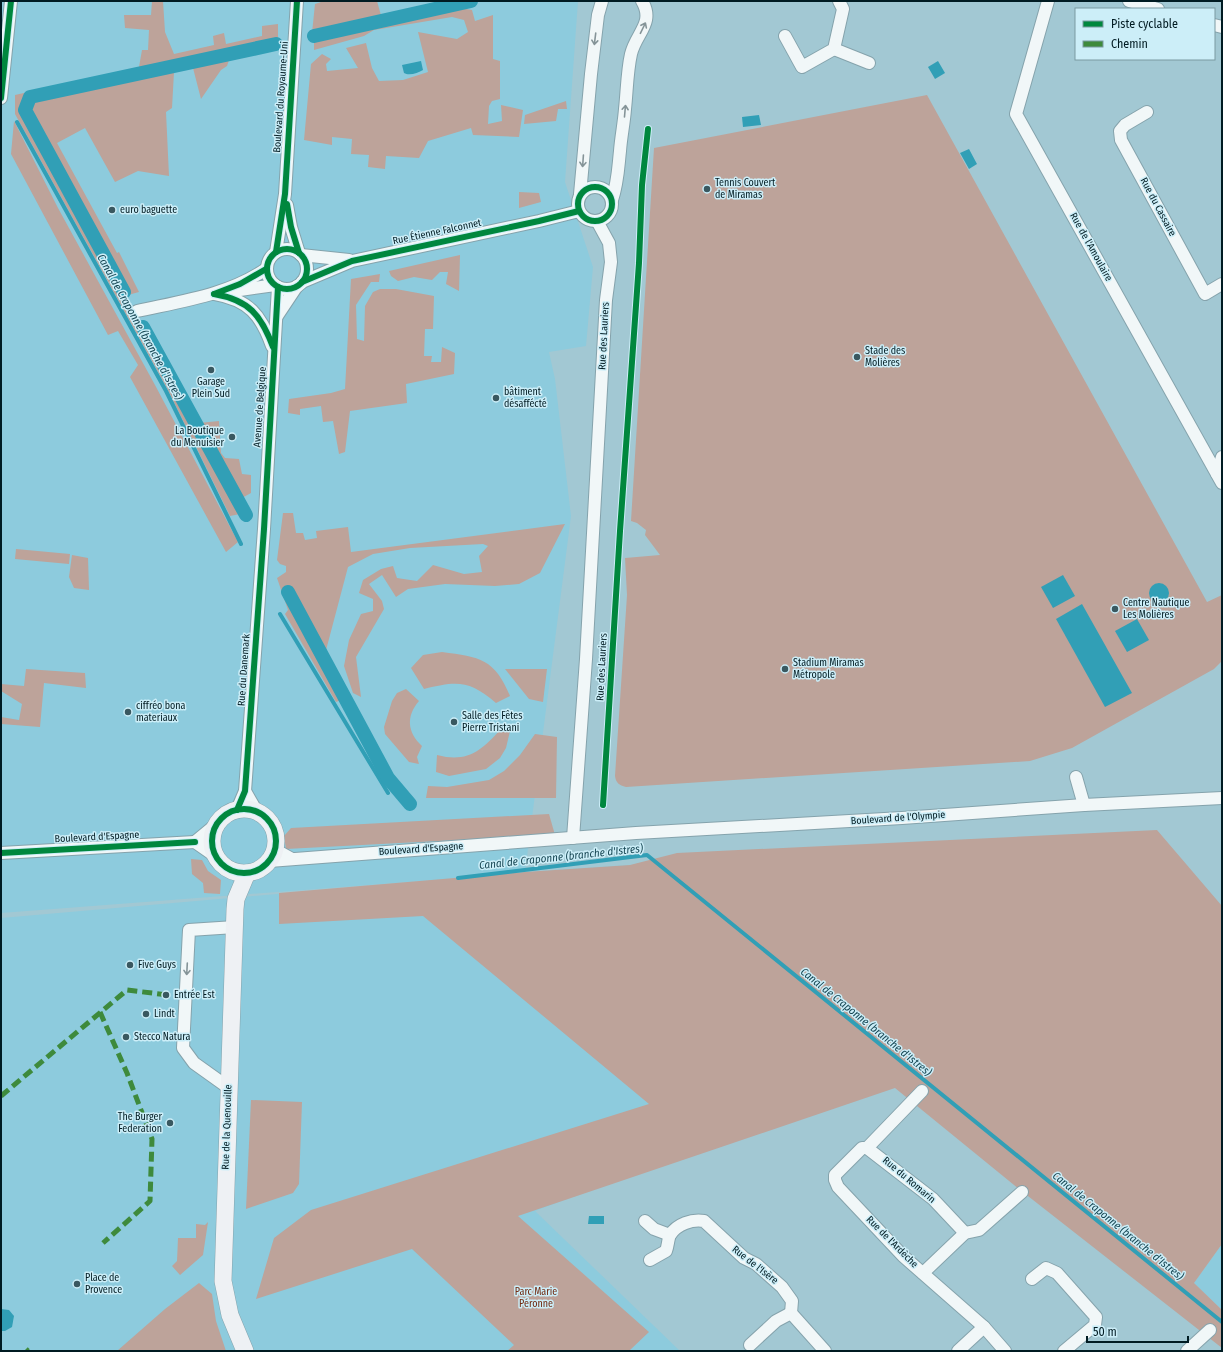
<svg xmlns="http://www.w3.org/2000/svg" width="1223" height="1352" font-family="'Fira Sans Condensed',sans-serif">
  <rect width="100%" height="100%" fill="#a2c8d3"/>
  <!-- built -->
  <g fill="#8dcbdd">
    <polygon points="1,1 578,1 565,182 593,267 586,346 549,352 555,379 571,516 525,872 630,865 890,1077 535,1211 680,1351 1,1351 1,918 448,879 1,913"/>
    <polygon points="1222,1244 1222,1310 1194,1283"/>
  </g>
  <!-- green -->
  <g fill="#bda39a">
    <polygon points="152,1 163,1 165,32 174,54 214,45 213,36 224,33 226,44 262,36 262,26 278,24 278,42 30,96 28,97 22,110 240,514 230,516 167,388 15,114 15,95 139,67 142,50 148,50 149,30 125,28 124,15 151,15"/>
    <polygon points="324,1 377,1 382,19 321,33 312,33 315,4"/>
    <polygon points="460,8 472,10 475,21 493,15 493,59 500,61 500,99 492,101 489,106 488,124 502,121 501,105 523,110 519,137 473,135 471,128 428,141 419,158 386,156 385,169 368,167 369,155 351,154 352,139 332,137 332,145 304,140 311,64 322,54 331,59 326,64 327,71 358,68 346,48 366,43 372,68 379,81 403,80 428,72 418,32 457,39 468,32 464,20 452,17 374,30 364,36 314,50 314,39"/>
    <polygon points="277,47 277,50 229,60 227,66 221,70 201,99 193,68 174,72 172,108 166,112 169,176 138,171 115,182 85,128 57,143 117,253 119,252 139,292 128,295 28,110 33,100"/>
    <path d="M 927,95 L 1207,602 L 1222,595 L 1222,661 L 1214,669 L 1072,748 L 1030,761 L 626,787 C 619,785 616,783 615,776 L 627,595 L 625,558 L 660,555 L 645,535 L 646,530 L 637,523 L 631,521 L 654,148 Z"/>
    <polygon points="566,101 567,109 558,109 556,121 524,124 525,115"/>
    <polygon points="14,121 58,208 155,385 238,542 226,552 130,377 138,365 118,331 108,335 11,154"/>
    <polygon points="519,192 539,193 541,202 519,208"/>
    <polygon points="460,255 459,291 446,284 448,272 440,272 432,280 414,277 398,281 391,276 389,271"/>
    <polygon points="380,274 379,282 371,282 356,305 357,339 364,341 365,306 373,292 380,289 396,289 434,296 433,329 425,329 424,356 432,356 431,362 441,362 442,347 455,353 454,374 406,384 407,403 350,411 345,452 339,454 333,421 323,422 321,406 300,409 300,415 288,413 289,399 331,393 345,389 351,279"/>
    <polygon points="219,421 221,453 225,458 239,459 242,474 251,475 251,493 240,499 199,423"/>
    <polygon points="283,513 293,513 296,533 303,533 305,540 317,538 316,531 348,527 351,552 565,524 540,573 519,584 495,586 445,584 408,589 396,597 382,575 369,584 382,601 384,609 356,657 361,697 353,693 344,666 349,640 361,614 373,611 373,599 359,593 363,580 381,569 393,566 397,578 417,581 433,565 464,574 482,572 479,556 488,546 483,544 410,548 373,554 348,567 325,654 341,700 336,702 285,614 288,610 277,578 286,572 286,566 280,564 277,560"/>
    <polygon points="16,549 70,554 69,564 15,559"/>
    <polygon points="72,555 88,558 89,590 74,588 69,577"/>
    <path d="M 442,652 C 480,657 495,659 510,696 L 496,703 C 469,680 457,681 424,689 L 411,668 L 423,655 Z"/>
    <polygon points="26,669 85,673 86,688 44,683 40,727 1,724 1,717 19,720 22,704 1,691 1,684 24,686"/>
    <polygon points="505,669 547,669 543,702 529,699"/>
    <path d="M 406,689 L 419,701 C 406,716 407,732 422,746 L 417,757 L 419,764 L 409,762 L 385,734 L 384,727 L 392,701 L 397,693 Z"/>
    <path d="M 500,730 L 510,731 L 506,748 L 500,758 L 486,769 L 449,776 L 436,772 L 437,755 C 467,763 481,751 500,730 Z"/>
    <polygon points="535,734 557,737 556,798 426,798 428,786 447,787 489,780 504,771 520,755"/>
    <polygon points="549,814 555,835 286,849 284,836 291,828"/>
    <polygon points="1157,830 1222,906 1222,1244 1194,1283 1222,1310 1222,1348 1019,1189 895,1088 518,1216 649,1332 629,1351 507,1351 514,1345 412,1249 256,1299 274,1238 311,1210 649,1104 423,916 279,924 279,893 525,872 630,865 677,853"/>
    <polygon points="191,859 202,860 208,871 221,880 220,894 204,893 203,883 192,874"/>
    <polygon points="251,1100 302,1102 299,1184 293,1193 246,1209"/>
    <polygon points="208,1222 203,1255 180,1275 172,1266 177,1261 178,1238 196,1238 196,1224 205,1225"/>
    <polygon points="199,1283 212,1294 216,1321 226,1351 117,1351 165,1309"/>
  </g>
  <!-- water -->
  <g fill="#319fb6">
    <path d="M 421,61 L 423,70 C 418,73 409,76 404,73 L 402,65 Z"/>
    <polygon points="938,61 945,73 935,79 928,67"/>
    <polygon points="759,115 761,125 743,127 742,117"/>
    <polygon points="969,149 977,164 969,169 960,153"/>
    <polygon points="1063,575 1075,596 1053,608 1041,587"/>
    <circle cx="1159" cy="593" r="10"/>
    <polygon points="1082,604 1132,693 1105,707 1056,619"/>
    <polygon points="1137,619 1149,640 1127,652 1115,631"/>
    <polygon points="589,1216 604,1216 604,1224 588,1224"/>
    <polygon points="1,1309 9,1310 14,1316 12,1327 5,1331 1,1331"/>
  </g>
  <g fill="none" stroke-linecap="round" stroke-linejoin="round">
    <!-- stream -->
    <g stroke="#319fb6" stroke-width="4">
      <polyline points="17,122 166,391 241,544"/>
      <polyline points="280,614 388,793"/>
      <polyline points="458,878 647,855 1222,1322"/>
    </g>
    <!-- canal -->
    <g stroke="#319fb6" stroke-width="14">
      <polyline points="314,36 471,1"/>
      <polyline points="124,292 25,110 30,97 276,44"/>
      <polyline points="143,327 246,515"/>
      <polyline points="288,592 388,778 410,804"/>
    </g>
    <defs>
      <g id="street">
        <polyline points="1048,1 1016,114 1222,483"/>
        <polyline points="1129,1 1158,9"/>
        <polyline points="1214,25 1222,27"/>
        <polyline points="785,36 802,67 834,49 843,9 839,1"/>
        <polyline points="834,49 869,63"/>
        <polyline points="1,98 11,1"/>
        <polyline points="1147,112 1125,125 1120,131 1121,140 1205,294 1222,284"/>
        <circle cx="595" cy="204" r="17"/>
        <polyline points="580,194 591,74 598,15 602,1"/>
        <path d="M 612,200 C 618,182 618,169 620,151 C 621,137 624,123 625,109 C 627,91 627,72 631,54 C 636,33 655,23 642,1"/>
        <polyline points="287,205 291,227 299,253"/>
        <circle cx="287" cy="269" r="20"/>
        <polyline points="276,252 285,194 297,1"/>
        <polyline points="301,255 349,260"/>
        <polyline points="302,282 352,261 539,221 579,211"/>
        <polyline points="233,291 275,285"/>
        <path d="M 215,294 C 249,300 261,315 272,346"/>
        <path d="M 137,311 C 182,301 228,295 266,269"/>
        <polyline points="277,316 297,286"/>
        <polyline points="1217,474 1222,457"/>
        <polyline points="1076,777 1084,805"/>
        <polyline points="245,791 257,812"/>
        <polyline points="237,810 245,791 264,529 278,287"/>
        <polyline points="573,838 586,659 606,300 611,262 609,243 597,221"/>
        <polyline points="195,842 218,823"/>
        <polyline points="195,842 218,858"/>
        <polyline points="274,849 292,859"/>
        <polyline points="1,853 195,842"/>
        <polyline points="269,861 636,833 902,818 1084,805 1222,798"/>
        <polyline points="229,1088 194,1063 183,1048 189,930 235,927"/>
        <polyline points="867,1148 862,1148 835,1175 835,1180 838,1187 903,1256 984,1327 1005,1351"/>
        <polyline points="867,1148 933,1199 965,1233"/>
        <polyline points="867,1148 922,1091"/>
        <polyline points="645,1221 654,1229 670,1235"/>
        <path d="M 650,1260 L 666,1251 C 668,1246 668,1239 670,1235 C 677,1224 692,1219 704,1221 L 744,1258 L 756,1264 L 782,1287 L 792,1301 L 791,1313 L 825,1351"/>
        <polyline points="923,1273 965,1233 979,1230 1022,1192"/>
        <polyline points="1032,1279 1046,1268 1057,1273 1096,1317 1095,1325 1064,1351"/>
        <polyline points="750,1345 776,1321 791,1313"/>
        <polyline points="958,1351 984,1327"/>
        <polyline points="1187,1351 1210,1330"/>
      </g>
      <g id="secondary">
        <circle cx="244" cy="841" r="32"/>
        <polyline points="245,1351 230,1315 223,1281 235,909 236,899 247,873"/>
      </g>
    </defs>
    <!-- street casing -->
    <use href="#street" stroke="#85a3ac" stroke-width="14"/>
    <!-- secondary casing -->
    <use href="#secondary" stroke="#85a3ac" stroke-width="18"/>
    <!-- street -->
    <use href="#street" stroke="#f1f7f8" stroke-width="12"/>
    <!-- secondary -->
    <use href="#secondary" stroke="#eef1f4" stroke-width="17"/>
    <!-- quiet -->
    <g stroke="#3e8a3c" stroke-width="5" stroke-dasharray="10 5" stroke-linecap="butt">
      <polyline points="100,1012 127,1073 152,1139 150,1201 103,1243"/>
      <polyline points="1,1096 127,990 168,995"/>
      <polyline points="26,1349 28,1351"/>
    </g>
    <defs>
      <g id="cycleway">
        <polyline points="1,98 11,1"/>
        <circle cx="595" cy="204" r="17"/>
        <polyline points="287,204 291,227 299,253"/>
        <circle cx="287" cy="269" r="20"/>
        <polyline points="276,252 285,194 297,1"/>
        <polyline points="302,282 352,261 539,221 579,211"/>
        <path d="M 214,294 C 249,300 261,315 273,347"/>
        <polyline points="214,294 240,284 266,269"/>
        <polyline points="603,805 620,531 639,263 642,185 648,129"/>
        <circle cx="244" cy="841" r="32"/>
        <polyline points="237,810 245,791 264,529 278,287"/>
        <polyline points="1,853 195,842"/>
      </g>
    </defs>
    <!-- cycleway casing -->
    <use href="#cycleway" stroke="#cceef8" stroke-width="8"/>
    <!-- cycleway -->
    <use href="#cycleway" stroke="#00873e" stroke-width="6"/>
  </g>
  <!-- one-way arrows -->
  <defs><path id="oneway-shaft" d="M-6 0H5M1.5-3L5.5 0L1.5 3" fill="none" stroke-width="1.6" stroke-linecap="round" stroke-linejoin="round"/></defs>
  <g stroke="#859498">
    <use href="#oneway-shaft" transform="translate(643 28) rotate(-64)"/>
    <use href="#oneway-shaft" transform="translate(595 39) rotate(97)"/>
    <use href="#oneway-shaft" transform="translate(625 111) rotate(-85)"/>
    <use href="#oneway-shaft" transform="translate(583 161) rotate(94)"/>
    <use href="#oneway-shaft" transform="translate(187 969) rotate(93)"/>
  </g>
  <!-- markers -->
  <g fill="#395860" stroke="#cceef8" stroke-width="1.5">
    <circle cx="707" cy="189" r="4"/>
    <circle cx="112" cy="210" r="4"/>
    <circle cx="857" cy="357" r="4"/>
    <circle cx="211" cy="370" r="4"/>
    <circle cx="496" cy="398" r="4"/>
    <circle cx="232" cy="437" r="4"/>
    <circle cx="1115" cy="609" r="4"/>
    <circle cx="785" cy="669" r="4"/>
    <circle cx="128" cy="712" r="4"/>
    <circle cx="454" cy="722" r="4"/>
    <circle cx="130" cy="965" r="4"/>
    <circle cx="166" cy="995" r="4"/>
    <circle cx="146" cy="1014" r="4"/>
    <circle cx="126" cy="1037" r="4"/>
    <circle cx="170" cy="1123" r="4"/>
    <circle cx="77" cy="1284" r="4"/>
  </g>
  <g text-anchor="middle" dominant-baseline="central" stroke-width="3" stroke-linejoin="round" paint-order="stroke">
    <!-- street labels -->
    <g font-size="10" fill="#001b22" stroke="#cceef8">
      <text transform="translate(281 97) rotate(-86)">Boulevard du Royaume-Uni</text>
      <text transform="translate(1158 207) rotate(62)">Rue du Cassaire</text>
      <text transform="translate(437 232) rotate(-12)">Rue Étienne Falconnet</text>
      <text transform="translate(1091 247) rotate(61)">Rue de l'Amoulaire</text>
      <text transform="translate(604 336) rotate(-87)">Rue des Lauriers</text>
      <text transform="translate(260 407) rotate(-86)">Avenue de Belgique</text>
      <text transform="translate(602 667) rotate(-87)">Rue des Lauriers</text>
      <text transform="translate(244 670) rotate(-86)">Rue du Danemark</text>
      <text transform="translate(898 818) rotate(-4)">Boulevard de l'Olympie</text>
      <text transform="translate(97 837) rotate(-3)">Boulevard d'Espagne</text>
      <text transform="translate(421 849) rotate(-4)">Boulevard d'Espagne</text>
      <text transform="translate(227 1127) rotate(-88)">Rue de la Quenouille</text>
      <text transform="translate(909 1180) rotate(40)">Rue du Romarin</text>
      <text transform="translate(892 1242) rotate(45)">Rue de l'Ardèche</text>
      <text transform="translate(755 1265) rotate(38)">Rue de l'Isère</text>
    </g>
    <!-- poi labels -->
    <g font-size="10" fill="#001b22" stroke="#cceef8" text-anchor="start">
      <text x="715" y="183">Tennis Couvert<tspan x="715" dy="12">de Miramas</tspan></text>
      <text x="120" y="210">euro baguette</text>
      <text x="865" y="351">Stade des<tspan x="865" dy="12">Molières</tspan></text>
      <text x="211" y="382" text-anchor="middle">Garage<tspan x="211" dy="12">Plein Sud</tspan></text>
      <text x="504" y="392">bâtiment<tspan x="504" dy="12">désaffécté</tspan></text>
      <text x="224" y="431" text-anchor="end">La Boutique<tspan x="224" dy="12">du Menuisier</tspan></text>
      <text x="1123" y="603">Centre Nautique<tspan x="1123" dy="12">Les Molières</tspan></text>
      <text x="793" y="663">Stadium Miramas<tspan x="793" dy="12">Métropole</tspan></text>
      <text x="136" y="706">ciffréo bona<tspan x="136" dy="12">materiaux</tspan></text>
      <text x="462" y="716">Salle des Fêtes<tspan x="462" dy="12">Pierre Tristani</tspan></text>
      <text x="138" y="965">Five Guys</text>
      <text x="174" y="995">Entrée Est</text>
      <text x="154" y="1014">Lindt</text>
      <text x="134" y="1037">Stecco Natura</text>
      <text x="162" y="1117" text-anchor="end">The Burger<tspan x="162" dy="12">Federation</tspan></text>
      <text x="85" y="1278">Place de<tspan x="85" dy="12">Provence</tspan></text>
    </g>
    <!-- park labels -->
    <g font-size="10" fill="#71280e" stroke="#cceef8">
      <text x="536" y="1292">Parc Marie<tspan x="536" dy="12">Péronne</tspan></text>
    </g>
    <!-- water labels -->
    <g font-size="11" font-style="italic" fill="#154552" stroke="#cceef8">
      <text transform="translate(140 327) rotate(61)">Canal de Craponne (branche d'Istres)</text>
      <text transform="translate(561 857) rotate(-6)">Canal de Craponne (branche d'Istres)</text>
      <text transform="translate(866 1022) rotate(39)">Canal de Craponne (branche d'Istres)</text>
      <text transform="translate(1118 1226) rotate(39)">Canal de Craponne (branche d'Istres)</text>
    </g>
  </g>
  <!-- border -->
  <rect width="1223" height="1352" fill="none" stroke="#001b22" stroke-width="4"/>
  <!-- legend -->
  <rect x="1075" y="8" width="140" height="52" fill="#cceef8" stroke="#7a9aa2"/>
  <rect x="1083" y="21" width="20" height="6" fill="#00873e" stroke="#7a9aa2"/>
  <text x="1111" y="28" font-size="12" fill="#001b22">Piste cyclable</text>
  <rect x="1083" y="41" width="20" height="6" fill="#3e8a3c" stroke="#7a9aa2"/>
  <text x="1111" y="48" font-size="12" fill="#001b22">Chemin</text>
  <!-- scale -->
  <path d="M1087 1336v6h101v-6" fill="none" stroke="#001b22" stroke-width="2"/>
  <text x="1093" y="1336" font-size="12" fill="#001b22" stroke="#cceef8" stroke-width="3" paint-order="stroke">50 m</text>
</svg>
